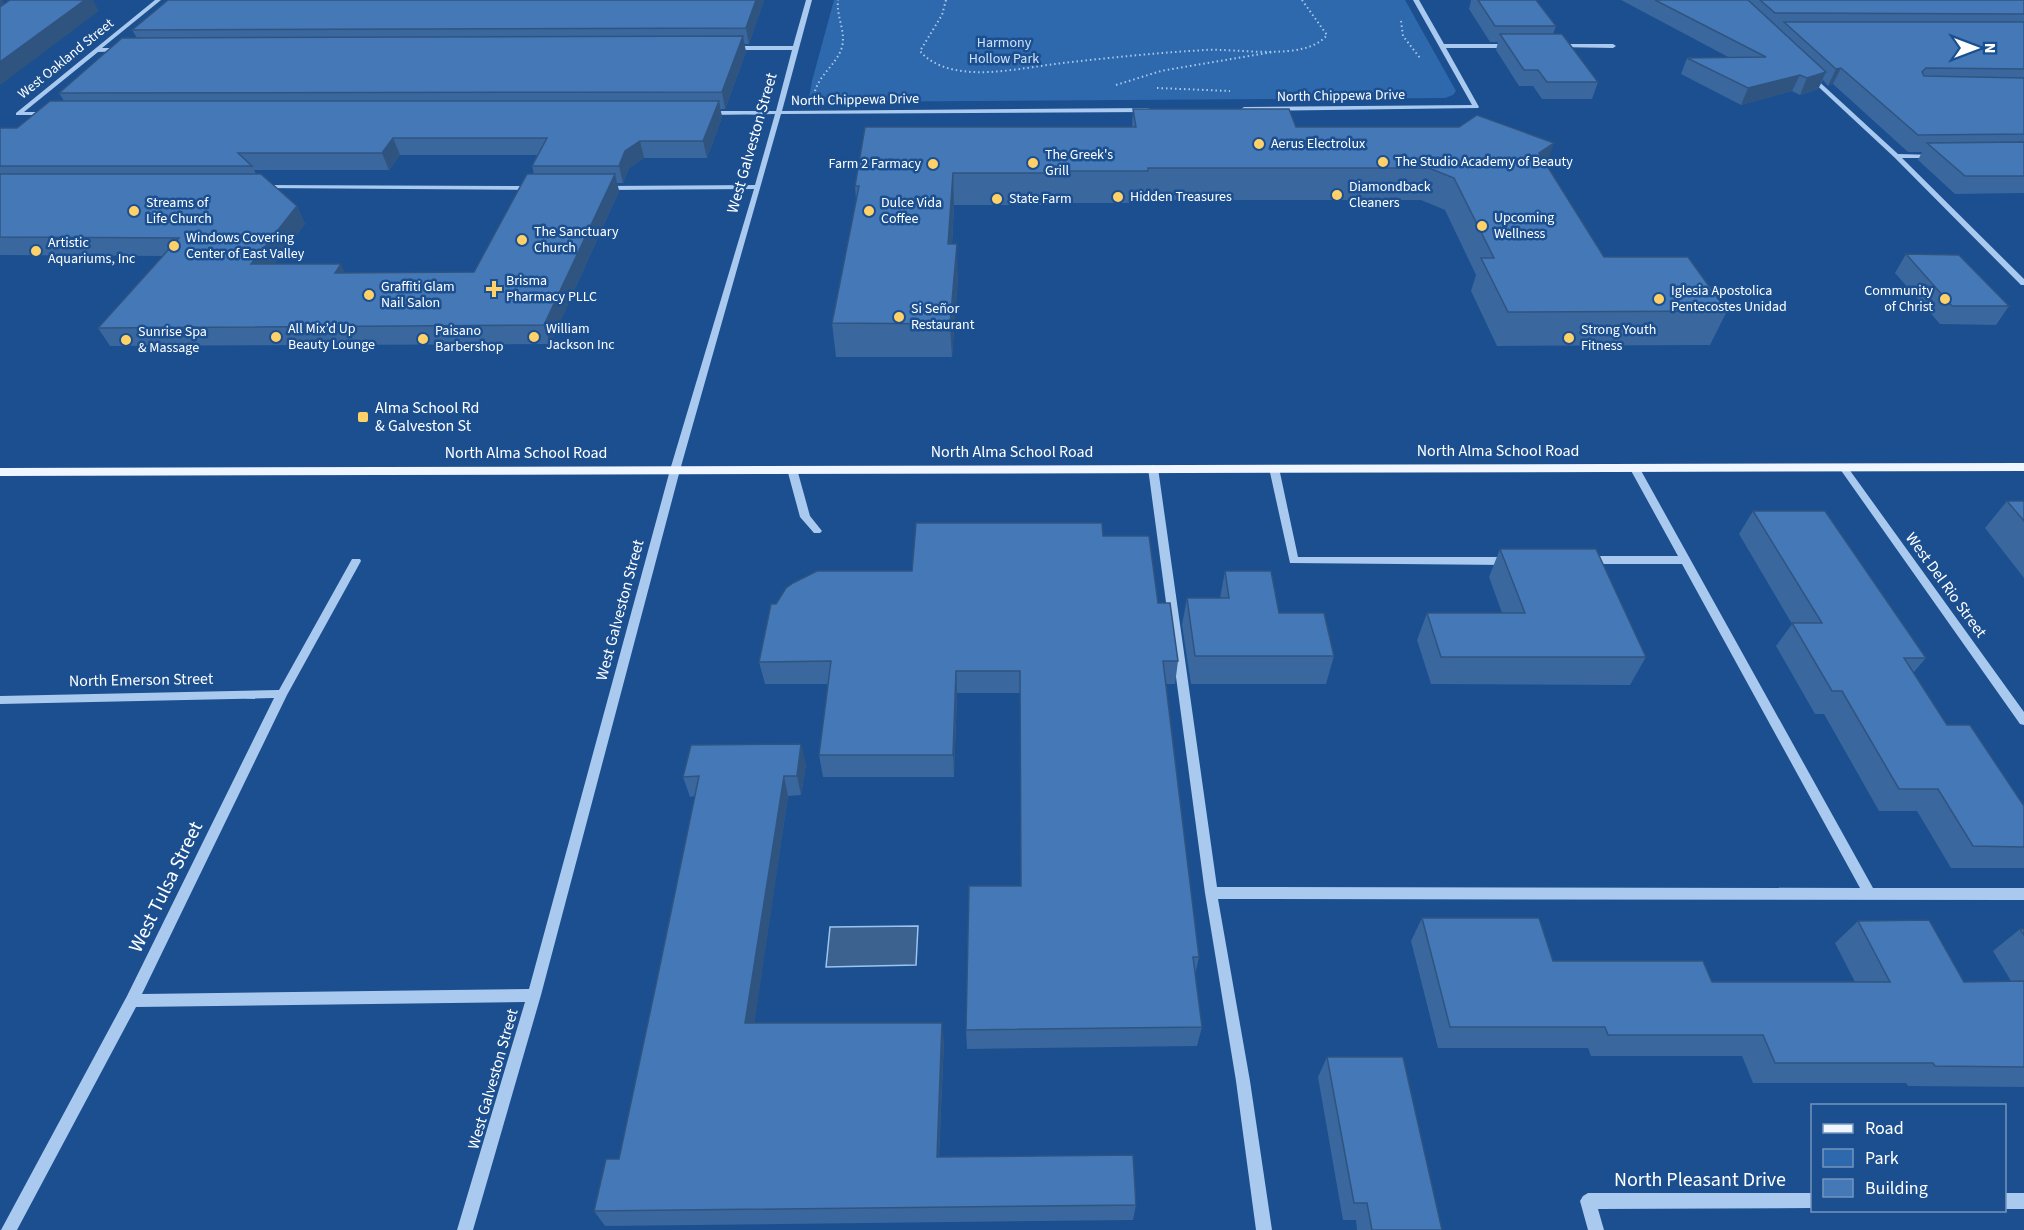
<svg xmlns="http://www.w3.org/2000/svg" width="2024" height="1230" font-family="'Source Sans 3',sans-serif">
  <rect width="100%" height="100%" fill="#1b4f8f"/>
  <!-- green -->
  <polygon fill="#2e69ad" points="834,0 1405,0 1456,91 1453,95 1445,98 816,102 809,98 812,81"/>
  <!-- water -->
  <polygon fill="#3c6290" stroke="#9cc4f0" stroke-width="1.5" points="918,926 916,965 826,967 830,927"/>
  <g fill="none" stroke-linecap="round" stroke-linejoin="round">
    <!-- path -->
    <g stroke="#a9c9ee" stroke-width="2" stroke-dasharray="1.5 3" stroke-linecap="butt">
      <path d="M 946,0 L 942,15 L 920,51 C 927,60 939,66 951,69 C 984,77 1022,68 1055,64 C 1105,58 1155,53 1205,50 C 1237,48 1306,62 1327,35 L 1302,0"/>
      <polyline points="1401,21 1403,36 1420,58"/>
      <polyline points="1116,85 1161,71 1273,52"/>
      <polyline points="1157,88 1230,91"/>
      <path d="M 815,91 C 820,74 837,64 842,47 C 846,31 836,16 838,0"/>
    </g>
    <!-- minor -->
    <g fill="#a9c9ee" fill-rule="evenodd">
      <polygon points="155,0 161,0 102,48 123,48 125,49 125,51 98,52 24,112 47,112 50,114 49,115 16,115 16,113"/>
      <polygon points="806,0 812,0 782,111 1148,108 1151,110 1148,112 781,114 680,470 541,995 473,1230 457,1230 525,1002 136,1007 17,1230 1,1230 127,996 274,698 0,704 0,696 279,690 352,559 360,559 361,561 287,695 142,994 529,989 670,470 754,189 606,190 602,188 606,186 755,185 775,114 707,115 704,113 707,111 776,111 792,50 733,50 730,48 733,46 793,46"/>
      <polygon points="1413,0 1419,0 1444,44 1509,44 1512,46 1509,48 1446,48 1479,107 1478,108 1244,111 1241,109 1244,107 1472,105"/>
      <polygon points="1558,44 1613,44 1616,46 1613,48 1556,47 1556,45"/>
      <polygon points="1809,76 1813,76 1898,154 1936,155 1937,156 1934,158 1902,158 2024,279 2024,285 2021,285 1894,157 1809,78"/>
      <polygon points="264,185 534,186 538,188 534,190 262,188 262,186"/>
      <polygon points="1634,464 1639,467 1873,888 2024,888 2024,900 1218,899 1250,1081 1272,1230 1256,1230 1236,1081 1205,893 1148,468 1153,465 1158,468 1217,887 1860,888 1682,564 1589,564 1584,560 1589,556 1678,556 1629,467"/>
      <polygon points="1843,464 1846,465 2024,712 2024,725 2020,724 1840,469 1838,467"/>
      <polygon points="1274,465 1279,468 1298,557 1507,557 1512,561 1507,565 1290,563 1269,468"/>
      <polygon points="792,466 797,469 810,516 822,531 820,533 814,533 800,517 787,469"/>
      <polygon points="1588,1193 1812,1193 1812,1208 1598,1209 1604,1230 1588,1230 1580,1201 1583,1196"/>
      <rect x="2004" y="1193" width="20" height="16"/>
    </g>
    <!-- major -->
    <polygon fill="#f0f6ff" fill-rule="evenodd" points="2024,463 2024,471 0,476 0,468"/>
  </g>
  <!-- wall -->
  <g fill="#3a679d" fill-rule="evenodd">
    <path d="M 764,0 L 749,44 L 744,44 L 746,52 L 725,109 L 720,109 L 722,117 L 707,158 L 644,158 L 629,168 L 623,183 L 617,183 L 619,191 L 550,344 L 110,346 L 98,328 L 163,256 L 0,255 L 0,128 L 17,128 L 64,101 L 59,93 L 137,38 L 132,30 ZM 400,155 L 537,155 L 532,166 L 534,174 L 474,272 L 345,273 L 274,264 L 305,224 L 297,206 L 256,174 L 254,170 L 389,170 Z"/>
    <polygon points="1471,0 1536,0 1556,26 1553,34 1598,82 1592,99 1542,99 1533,86 1519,86 1496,50 1498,42 1490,42 1469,9"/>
    <polygon points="1621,0 2024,0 2024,193 1955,194 1918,160 1922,152 1908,152 1833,84 1828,86 1823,80 1818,89 1800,95 1792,91 1741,105 1681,74 1687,58 1730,58"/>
    <polygon points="1133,109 1296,127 1546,165 1604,257 1727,311 1710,345 1497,346 1471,291 1476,275 1445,210 1421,200 1146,200 1146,203 1047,203 1047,205 954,205 952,244 958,277 952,357 836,357 832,323 856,200 855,186 1132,127"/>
    <polygon points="1906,254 2009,306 1996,325 1940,324 1895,273"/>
    <polygon points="2007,501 2024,501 2024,578 1985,528"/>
    <polygon points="1753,511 1926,658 1913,673 1947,725 2024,806 2024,868 1951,868 1917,811 1879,811 1824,714 1815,714 1776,646 1792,624 1739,534"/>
    <polygon points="1103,536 1158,603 1178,661 1175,684 1166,684 1199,957 1195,975 1202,1027 1197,1046 967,1049 966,1030 1021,886 1020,693 957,693 954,777 823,777 819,755 828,684 765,684 759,662 776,604 912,571"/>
    <polygon points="1500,549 1646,657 1630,685 1431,684 1417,640 1427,613 1502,613 1489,577"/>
    <polygon points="1225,571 1334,656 1326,684 1191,684 1182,625 1187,598 1220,598"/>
    <polygon points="806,764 801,795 788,796 754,1023 944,1040 939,1157 1136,1205 1133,1220 605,1226 594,1211 619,1159 658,975 695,796 690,797 683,777"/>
    <polygon points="1422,918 1553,961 1712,982 1855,982 1835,943 1858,921 1964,982 2011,981 1993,951 2020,929 2024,929 2024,1087 1908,1086 1906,1083 1753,1083 1742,1056 1591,1056 1588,1048 1438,1048 1411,941"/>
    <polygon points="1327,1057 1442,1230 1357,1230 1356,1220 1343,1220 1318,1077"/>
  </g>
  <!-- shaded-wall -->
  <g fill="#305480">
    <polygon points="0,0 2,0 9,12 0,18"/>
    <polygon points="85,0 93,0 99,11 0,85 0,62"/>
    <polygon points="756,0 764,0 749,44 746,28"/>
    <polygon points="743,36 746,52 725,109 722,92"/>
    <polygon points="1841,68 1833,84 1828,86 1836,69"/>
    <polygon points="1826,72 1818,89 1800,95 1807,78"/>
    <polygon points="1800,75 1792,91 1741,105 1748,88"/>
    <polygon points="719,101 722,117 707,158 703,141"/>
    <polygon points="393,138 400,155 389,170 382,153"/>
    <polygon points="640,141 644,158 629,168 623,183 619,166 625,151"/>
    <polygon points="1554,143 1543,175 1539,153"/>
    <polygon points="953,173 954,205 950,277 948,244"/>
    <polygon points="615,174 619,191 550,344 544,325"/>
    <polygon points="297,206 305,224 260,282 251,264"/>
    <polygon points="957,244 958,277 952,357 950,324"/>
    <polygon points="341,264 349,282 335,273"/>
    <polygon points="956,671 957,693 954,777 953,755"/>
    <polygon points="801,744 806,764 801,795 797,776"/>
    <polygon points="784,776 788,796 752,1040 745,1023"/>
    <polygon points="942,1023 944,1040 938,1172 937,1157"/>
  </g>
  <!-- building -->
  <g fill="#4478b7" stroke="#305480" stroke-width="1.5">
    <polygon points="10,0 85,0 0,62 0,7"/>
    <polygon points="168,0 756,0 746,28 132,30"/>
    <polygon points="1478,0 1536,0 1556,26 1495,26"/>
    <polygon points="1655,0 1748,0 1826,72 1807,78 1800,75 1748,88 1687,58 1766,57"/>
    <polygon points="1760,0 2024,0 2024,14 1775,13"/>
    <polygon points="1784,22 2024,22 2024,69 1926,68 1922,72 1924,76 2024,78 2024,134 1918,135 1841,68 1836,69"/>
    <polygon points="1500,34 1562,34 1598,82 1547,82 1538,70 1524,70"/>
    <polygon points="743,36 722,92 59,93 122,38"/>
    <polygon points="50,101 719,101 703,141 640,141 625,151 619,166 532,166 547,138 393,138 382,153 238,153 252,166 0,166 0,128 17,128"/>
    <polygon points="1133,109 1289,109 1296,127 1459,127 1477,115 1554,143 1539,153 1604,257 1688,257 1727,311 1508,312 1481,258 1494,258 1454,178 1429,168 1148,168 1148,171 1047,171 1047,173 953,173 948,244 957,244 950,324 832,323 859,186 855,186 865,127 1136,127"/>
    <polygon points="2024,142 2024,176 1965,176 1927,143"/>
    <polygon points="0,174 261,174 297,206 251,264 341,264 335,273 474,272 527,174 615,174 544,325 98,328 179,238 0,237"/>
    <polygon points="1906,254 1959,255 2009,306 1952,306"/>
    <polygon points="2007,501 2024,501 2024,521"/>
    <polygon points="1753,511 1825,511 1926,658 1904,658 1947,725 1970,725 2024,806 2024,847 1973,846 1938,789 1899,789 1842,691 1832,691 1792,623 1822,623"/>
    <polygon points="916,523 1102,523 1103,536 1149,536 1158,603 1170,603 1178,661 1163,661 1199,957 1193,957 1202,1027 966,1030 969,886 1021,886 1020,671 956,671 953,755 819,755 831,661 759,662 771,604 776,604 786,588 793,583 817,571 912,571"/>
    <polygon points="1500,549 1596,549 1646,657 1441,657 1427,613 1525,613"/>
    <polygon points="1225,571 1271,571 1279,613 1324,613 1334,656 1195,656 1187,598 1229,598"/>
    <polygon points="801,744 797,776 784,776 745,1023 942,1023 937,1157 1133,1155 1136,1205 594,1211 606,1159 619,1159 658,975 699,776 683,777 691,745"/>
    <polygon points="1422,918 1539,918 1553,961 1703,961 1712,982 1890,982 1858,921 1929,920 1964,982 2024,981 2024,1067 1935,1066 1933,1063 1775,1063 1763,1035 1608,1035 1605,1027 1450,1027"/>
    <polygon points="2020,929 2024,929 2024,935"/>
    <polygon points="1327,1057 1403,1057 1442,1230 1372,1230 1367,1203 1354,1203"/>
  </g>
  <!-- markers -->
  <g fill="#ffd166" stroke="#1b4f8f" stroke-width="2">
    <circle cx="1259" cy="144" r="6"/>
    <circle cx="1383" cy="162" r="6"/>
    <circle cx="1033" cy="163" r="6"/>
    <circle cx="933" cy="164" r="6"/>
    <circle cx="1337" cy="195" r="6"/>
    <circle cx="1118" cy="197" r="6"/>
    <circle cx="997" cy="199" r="6"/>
    <circle cx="134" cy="211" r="6"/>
    <circle cx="869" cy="211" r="6"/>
    <circle cx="1482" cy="226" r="6"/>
    <circle cx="522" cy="240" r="6"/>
    <circle cx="174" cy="246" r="6"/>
    <circle cx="36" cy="251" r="6"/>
    <path d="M491 280h6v6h6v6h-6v6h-6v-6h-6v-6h6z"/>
    <circle cx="369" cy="295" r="6"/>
    <circle cx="1659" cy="299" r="6"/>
    <circle cx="1945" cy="299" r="6"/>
    <circle cx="899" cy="317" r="6"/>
    <circle cx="276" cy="337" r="6"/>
    <circle cx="534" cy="337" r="6"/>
    <circle cx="1569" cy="338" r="6"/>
    <circle cx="423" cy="339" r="6"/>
    <circle cx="126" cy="340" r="6"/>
    <rect x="357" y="411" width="12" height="12" rx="3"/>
  </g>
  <g text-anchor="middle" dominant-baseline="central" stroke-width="5" stroke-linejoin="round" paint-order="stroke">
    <!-- far-park labels -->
    <g font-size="14" fill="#cfe3fa" stroke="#1b4f8f">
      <text x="1004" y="43">Harmony<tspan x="1004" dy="16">Hollow Park</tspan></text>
    </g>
    <!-- far-street labels -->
    <g font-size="14" fill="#fff" stroke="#1b4f8f">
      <text transform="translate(66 59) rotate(-39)">West Oakland Street</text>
      <text transform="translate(1341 96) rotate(-1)">North Chippewa Drive</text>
      <text transform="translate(855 100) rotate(-1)">North Chippewa Drive</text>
    </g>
    <!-- far-poi labels -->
    <g font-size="14" fill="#fff" stroke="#1b4f8f" text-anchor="start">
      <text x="1271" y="144">Aerus Electrolux</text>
      <text x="1045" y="155">The Greek's<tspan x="1045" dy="16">Grill</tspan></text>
      <text x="1395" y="162">The Studio Academy of Beauty</text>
      <text x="921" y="164" text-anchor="end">Farm 2 Farmacy</text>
      <text x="1349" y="187">Diamondback<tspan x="1349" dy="16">Cleaners</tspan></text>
      <text x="1130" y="197">Hidden Treasures</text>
      <text x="1009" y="199">State Farm</text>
      <text x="146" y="203">Streams of<tspan x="146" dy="16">Life Church</tspan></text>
      <text x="881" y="203">Dulce Vida<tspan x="881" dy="16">Coffee</tspan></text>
      <text x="1494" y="218">Upcoming<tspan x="1494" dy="16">Wellness</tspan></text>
      <text x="534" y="232">The Sanctuary<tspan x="534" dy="16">Church</tspan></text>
      <text x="186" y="238">Windows Covering<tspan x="186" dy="16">Center of East Valley</tspan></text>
      <text x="48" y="243">Artistic<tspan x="48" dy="16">Aquariums, Inc</tspan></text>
      <text x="506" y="281">Brisma<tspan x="506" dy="16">Pharmacy PLLC</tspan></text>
      <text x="381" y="287">Graffiti Glam<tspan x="381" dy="16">Nail Salon</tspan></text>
      <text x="1671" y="291">Iglesia Apostolica<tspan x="1671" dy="16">Pentecostes Unidad</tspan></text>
      <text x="1933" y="291" text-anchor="end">Community<tspan x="1933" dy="16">of Christ</tspan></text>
      <text x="911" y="309">Si Señor<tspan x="911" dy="16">Restaurant</tspan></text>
      <text x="288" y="329">All Mix’d Up<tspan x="288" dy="16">Beauty Lounge</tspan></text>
      <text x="546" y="329">William<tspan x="546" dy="16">Jackson Inc</tspan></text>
      <text x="1581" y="330">Strong Youth<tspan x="1581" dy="16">Fitness</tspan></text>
      <text x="435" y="331">Paisano<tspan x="435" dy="16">Barbershop</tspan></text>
      <text x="138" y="332">Sunrise Spa<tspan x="138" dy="16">&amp; Massage</tspan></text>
    </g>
    <!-- street labels -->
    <g font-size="16" fill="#fff" stroke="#1b4f8f">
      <text transform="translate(752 143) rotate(-74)">West Galveston Street</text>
      <text x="1498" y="451">North Alma School Road</text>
      <text x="1012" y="452">North Alma School Road</text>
      <text x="526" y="453">North Alma School Road</text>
      <text transform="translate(1946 585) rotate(54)">West Del Rio Street</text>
      <text transform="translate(620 610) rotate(-75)">West Galveston Street</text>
      <text transform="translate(141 680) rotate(-1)">North Emerson Street</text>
      <text transform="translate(493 1079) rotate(-74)">West Galveston Street</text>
    </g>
    <!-- poi labels -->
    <g font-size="16" fill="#fff" stroke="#1b4f8f" text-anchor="start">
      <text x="375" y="408">Alma School Rd<tspan x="375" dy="18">&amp; Galveston St</tspan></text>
    </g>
    <!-- near-street labels -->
    <g font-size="20" fill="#fff" stroke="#1b4f8f">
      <text transform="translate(166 887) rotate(-64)">West Tulsa Street</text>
      <text x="1700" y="1180">North Pleasant Drive</text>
    </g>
  </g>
  <!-- legend -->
  <rect x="1811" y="1104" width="195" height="108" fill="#1b4f8f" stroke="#7695bc" stroke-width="1.5"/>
  <rect x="1823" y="1124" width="30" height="9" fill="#f0f6ff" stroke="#7695bc" stroke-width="1.5"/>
  <text x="1865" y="1134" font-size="18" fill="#ffffff">Road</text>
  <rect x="1823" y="1149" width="30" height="18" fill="#2e69ad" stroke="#7695bc" stroke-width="1.5"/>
  <text x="1865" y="1164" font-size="18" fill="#ffffff">Park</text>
  <rect x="1823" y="1179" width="30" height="18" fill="#4478b7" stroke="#7695bc" stroke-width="1.5"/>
  <text x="1865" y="1194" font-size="18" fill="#ffffff">Building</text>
  <!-- north arrow -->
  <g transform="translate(1976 48) rotate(90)" stroke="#1b4f8f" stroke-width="4.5" paint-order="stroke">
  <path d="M0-4.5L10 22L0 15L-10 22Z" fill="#ffffff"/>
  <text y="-9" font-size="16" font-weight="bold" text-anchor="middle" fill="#ffffff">N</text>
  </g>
</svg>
